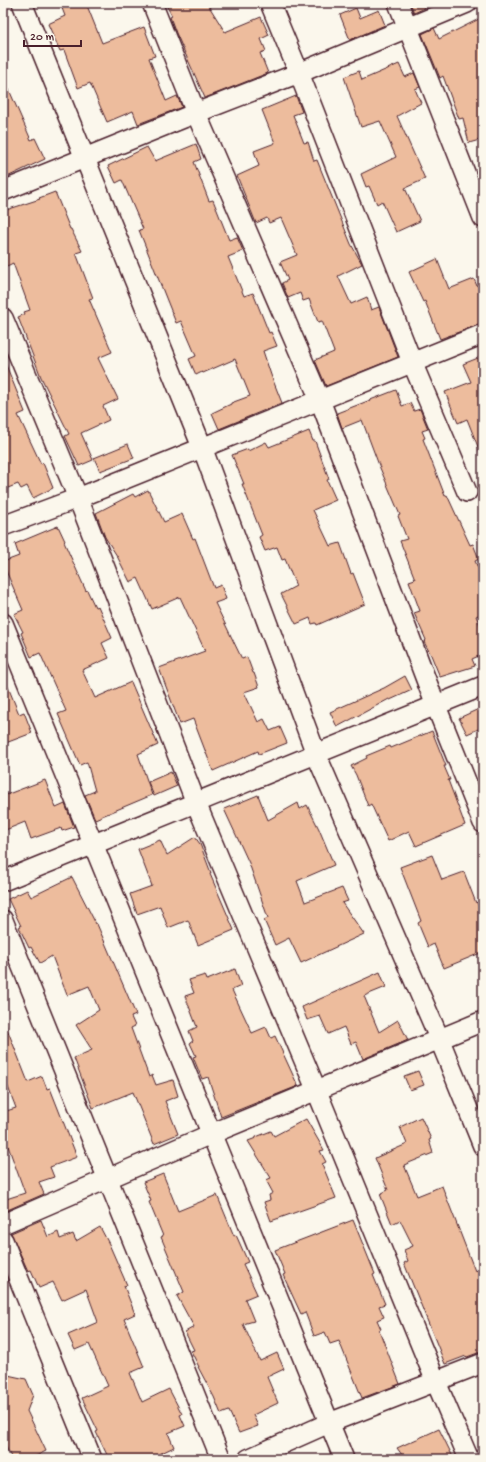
<svg xmlns="http://www.w3.org/2000/svg" width="486" height="1462" font-family="'Gochi Hand',sans-serif">
  <rect width="100%" height="100%" fill="#fbf7ec"/>
  <filter id="ink" filterUnits="userSpaceOnUse"><feTurbulence type="fractalNoise" baseFrequency=".025" numOctaves="2"/><feDisplacementMap in="SourceGraphic" scale="8" xChannelSelector="R" yChannelSelector="G"/><feConvolveMatrix kernelMatrix="1 2 1 2 8 2 1 2 1" color-interpolation-filters="sRGB"/></filter>
  <g filter="url(#ink)">
    <!-- building -->
    <g fill="#edbc9d" stroke="#4a1f2b">
      <polygon points="60,3 86,3 102,43 144,27 155,56 149,58 166,101 177,96 182,107 138,124 133,111 107,122 90,83 78,88 64,50 60,51 48,24 65,16"/>
      <polygon points="165,3 207,3 225,32 261,17 269,35 261,39 266,51 260,53 268,73 205,98 176,33 170,17 172,16"/>
      <polygon points="415,3 423,3 425,8 414,13 411,5"/>
      <polygon points="356,8 360,18 379,10 385,25 350,40 340,15"/>
      <polygon points="483,17 483,139 469,143 463,118 459,119 443,76 440,78 422,34 434,28 439,39"/>
      <polygon points="399,64 405,77 414,73 420,87 415,89 421,103 397,116 425,179 405,188 420,221 396,232 382,201 377,204 369,186 366,187 361,174 396,157 380,121 361,127 344,77 359,71 362,80"/>
      <polygon points="3,76 31,140 35,138 45,159 3,179"/>
      <polygon points="296,96 302,112 293,115 304,143 308,142 314,161 317,160 351,244 362,264 338,276 351,304 367,297 371,310 379,307 398,357 326,386 315,360 334,352 322,321 318,322 309,299 303,301 300,293 288,298 282,283 288,280 280,262 297,255 281,218 269,223 267,218 256,223 237,176 259,166 254,151 275,143 262,110"/>
      <polygon points="196,144 201,159 194,162 209,201 213,200 229,240 237,237 243,251 228,257 244,296 253,293 269,333 271,332 277,346 263,351 271,375 282,403 219,429 212,413 231,404 231,403 250,396 235,359 203,373 202,372 196,375 189,359 196,356 181,321 176,323 166,298 139,230 143,229 122,180 116,183 108,166 147,147 155,161"/>
      <polygon points="55,192 70,229 71,229 82,251 76,253 93,298 89,299 112,352 98,358 118,399 103,406 109,420 81,433 93,460 79,466 65,436 69,434 41,377 18,317 25,314 24,312 30,310 13,263 3,268 3,211 40,199 39,198"/>
      <polygon points="437,259 449,289 474,279 477,286 483,283 483,323 440,339 425,301 423,302 409,272"/>
      <polygon points="483,356 483,457 482,457 467,419 458,423 445,392 471,382 463,364"/>
      <polygon points="4,360 25,412 18,415 41,464 43,463 53,488 33,498 27,486 21,489 18,484 3,490 3,361"/>
      <polygon points="396,390 402,406 410,403 414,411 420,409 428,429 422,431 425,438 423,439 445,496 447,495 470,545 473,544 479,559 475,561 483,579 483,613 476,616 483,632 483,654 472,659 475,666 440,677 431,655 424,642 426,640 414,613 420,611 409,581 415,579 400,541 407,539 398,516 400,515 380,468 362,420 342,428 337,413"/>
      <polygon points="309,431 313,441 315,441 329,479 327,480 336,500 313,510 330,546 340,543 351,574 353,573 365,604 317,625 316,623 312,624 310,618 296,624 281,594 296,586 285,559 282,560 277,547 265,551 259,537 262,535 242,484 244,484 232,455 248,449 248,451 266,442 269,447"/>
      <polygon points="128,444 134,458 100,471 94,458"/>
      <polygon points="148,490 164,522 182,514 193,539 195,538 214,588 221,585 226,599 215,603 242,659 247,657 253,673 254,673 259,687 244,692 258,722 264,719 270,731 280,727 287,743 259,754 258,751 213,771 193,719 180,724 159,668 205,651 180,597 152,609 138,578 130,582 117,556 105,537 96,513 133,494 135,497"/>
      <polygon points="58,526 65,541 64,542 86,591 87,590 95,607 98,606 112,638 102,643 109,658 82,670 95,698 131,682 158,745 138,754 152,795 95,819 85,795 95,791 87,762 80,765 58,714 66,711 40,653 31,657 21,633 23,632 14,614 23,610 3,564 3,562 19,556 15,544"/>
      <polygon points="405,676 412,690 390,700 389,699 337,727 330,712 384,688"/>
      <polygon points="3,677 4,677 19,714 24,712 32,733 3,744"/>
      <polygon points="483,707 483,727 467,734 459,718"/>
      <polygon points="432,731 446,766 444,766 450,780 448,780 465,825 416,846 409,831 388,841 371,804 368,806 356,775 351,766 367,758 366,756 390,746 391,748"/>
      <polygon points="171,772 177,786 154,796 148,782"/>
      <polygon points="45,780 56,808 65,804 74,827 62,831 61,828 31,839 25,822 3,831 3,796"/>
      <polygon points="258,795 268,820 298,803 300,809 307,805 319,829 334,865 297,881 305,902 342,888 348,901 342,903 364,934 301,963 289,938 275,945 264,920 268,918 249,863 224,809"/>
      <polygon points="195,837 200,844 211,873 210,874 234,930 198,945 188,920 168,928 160,906 137,914 130,894 152,886 138,849 160,840 167,855"/>
      <polygon points="432,855 442,880 464,872 476,903 477,902 483,916 483,952 444,968 434,944 428,947 418,923 421,921 400,867"/>
      <polygon points="72,877 96,924 97,924 136,1015 131,1017 135,1026 131,1028 149,1077 152,1075 156,1085 173,1080 178,1096 165,1101 178,1134 154,1144 133,1092 93,1108 74,1058 92,1050 76,1025 99,1010 89,986 67,995 52,956 40,963 31,947 29,948 19,927 21,926 8,899 27,890 31,897"/>
      <polygon points="235,969 241,986 232,990 252,1033 266,1027 271,1038 275,1036 298,1086 221,1117 208,1077 202,1079 193,1057 196,1056 190,1043 193,1041 189,1031 197,1027 185,996 194,993 189,980 205,975 207,980"/>
      <polygon points="380,972 386,987 364,996 379,1032 398,1020 408,1040 363,1059 356,1042 351,1044 344,1027 328,1034 320,1016 307,1020 302,1007"/>
      <polygon points="3,1021 4,1021 28,1082 42,1076 47,1089 50,1088 77,1157 50,1167 54,1177 39,1182 44,1194 3,1212 3,1200 25,1193 8,1146 3,1148 3,1112 16,1108 3,1074"/>
      <polygon points="418,1071 424,1085 410,1090 404,1076"/>
      <polygon points="421,1117 431,1139 429,1140 433,1153 404,1165 417,1196 442,1186 475,1271 483,1268 483,1351 467,1357 466,1356 445,1364 404,1263 408,1261 404,1250 413,1246 400,1220 392,1224 380,1194 388,1190 375,1158 407,1144 400,1127"/>
      <polygon points="306,1119 324,1150 320,1151 326,1162 322,1164 336,1198 271,1221 264,1202 270,1200 269,1195 273,1193 266,1180 271,1178 248,1141 256,1138 256,1137 271,1131 274,1136"/>
      <polygon points="163,1174 178,1211 217,1195 234,1236 236,1235 248,1262 243,1264 257,1294 245,1299 254,1321 243,1324 260,1361 277,1353 284,1369 267,1377 278,1403 253,1415 258,1426 239,1433 229,1411 221,1414 214,1397 198,1367 199,1367 191,1351 194,1350 185,1332 194,1327 177,1296 184,1292 161,1237 163,1236 149,1202 151,1201 143,1182"/>
      <polygon points="41,1220 48,1237 58,1232 60,1239 73,1234 76,1241 100,1227 109,1244 127,1285 124,1286 135,1314 124,1319 144,1367 130,1373 142,1402 169,1389 182,1414 180,1415 185,1426 168,1433 174,1447 149,1459 109,1459 96,1432 98,1431 82,1398 108,1386 89,1344 75,1350 68,1335 98,1322 86,1289 62,1300 53,1282 39,1288 31,1270 28,1271 11,1233"/>
      <polygon points="353,1220 375,1274 373,1275 385,1304 379,1306 384,1317 377,1320 381,1329 379,1330 400,1384 362,1398 339,1341 330,1344 325,1332 314,1336 305,1312 301,1314 283,1275 285,1274 275,1250"/>
      <polygon points="3,1374 26,1379 33,1395 27,1411 46,1451 30,1459 12,1459 3,1441"/>
      <polygon points="439,1429 454,1459 405,1459 397,1448"/>
    </g>
    <g fill="none" stroke-linecap="round" stroke-linejoin="round">
      <defs>
        <g id="street">
          <polyline points="22,3 202,447 316,754 439,1038 483,1146"/>
          <polyline points="152,3 196,113 320,400 436,706 483,823"/>
          <polyline points="270,3 299,73 412,362 467,492"/>
          <polyline points="398,3 483,218"/>
          <polyline points="3,191 196,113 299,73 467,3"/>
          <polyline points="3,318 78,498 196,803 316,1089 436,1382 469,1459"/>
          <polyline points="3,526 78,498 483,334"/>
          <polyline points="3,623 344,1459"/>
          <polyline points="3,881 483,686"/>
          <polyline points="3,920 221,1459"/>
          <polyline points="3,1224 211,1134 483,1021"/>
          <polyline points="3,1240 92,1459"/>
          <polyline points="248,1459 329,1423 483,1363"/>
        </g>
      </defs>
      <!-- street casing -->
      <use href="#street" stroke="#4a1f2b" stroke-width="22"/>
      <!-- street -->
      <use href="#street" stroke="#fbf7ec" stroke-width="19"/>
    </g>
  </g>
  <!-- margin -->
  <rect width="486" height="1462" fill="none" stroke="#fbf7ec" stroke-width="16"/>
  <rect x="8" y="8" width="470" height="1446" fill="none" stroke="#4a1f2b" stroke-width="1.5" filter="url(#ink)"/>
  <!-- scale -->
  <path d="M24 40v6h57v-6" fill="none" stroke="#4a1f2b" stroke-width="2"/>
  <text x="30" y="40" font-size="12" fill="#4a1f2b" stroke="#fbf7ec" stroke-width="3" paint-order="stroke">20 m</text>
</svg>
